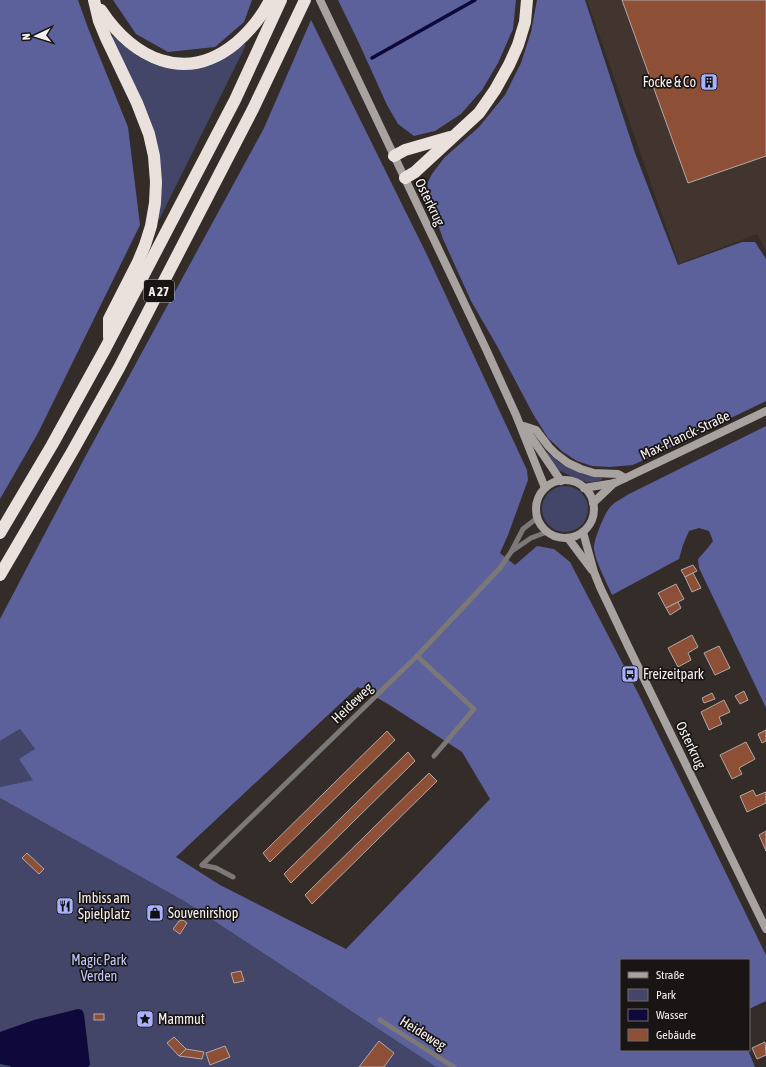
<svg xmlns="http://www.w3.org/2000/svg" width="766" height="1067" font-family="'Asap Condensed',sans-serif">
  <rect width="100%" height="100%" fill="#332c29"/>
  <!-- built -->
  <polygon fill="#42352f" points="587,0 766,0 766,250 757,234 679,264"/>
  <!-- green -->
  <g fill="#434669">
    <path d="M 113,36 C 124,46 139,59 154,64 C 187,76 216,65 243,44 L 246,45 L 159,220 L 157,218 L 159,172 L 111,40 Z"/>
    <polygon points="547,452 560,463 585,475 602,478 602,480 594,482 586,482 560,471 552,463 546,453"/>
    <circle cx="565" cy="509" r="23"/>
    <polygon points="20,729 35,749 33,780 1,787 0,787 0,741"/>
    <polygon points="0,798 184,901 436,1067 0,1067"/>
  </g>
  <!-- forest -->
  <g fill="#5c609b" fill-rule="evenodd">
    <polygon points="0,0 78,0 88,28 128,127 140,225 38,433 0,499"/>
    <polygon points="113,0 252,0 244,22 215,47 168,52 136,34"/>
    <polygon points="338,0 516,0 513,29 498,63 482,90 461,114 435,131 414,136 398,124 387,105 358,41"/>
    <polygon points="537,0 585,0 635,153 678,265 742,242 755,242 766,259 766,401 648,458 633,465 609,467 592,466 577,461 563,452 548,438 533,414 497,346 471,301 443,239 427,192 428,182 432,174 444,158 479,127 505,95 521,63 531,32"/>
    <path d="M 311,20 L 428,257 L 527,470 L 528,480 L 508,535 L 500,553 L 515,565 L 537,546 L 554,549 L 570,562 L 638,693 L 766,955 L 766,1001 L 749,1009 L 749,960 L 621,960 L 621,1050 L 748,1050 L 755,1067 L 436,1067 L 184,901 L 0,798 L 0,787 L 33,780 L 19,759 L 35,749 L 20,729 L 0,741 L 0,619 L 84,459 L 264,128 ZM 358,687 L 388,704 L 462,752 L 490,799 L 346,949 L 220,885 L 176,857 Z"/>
    <path d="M 766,426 L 766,708 L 699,568 L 698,559 L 707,549 L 713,541 L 709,531 L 699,528 L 689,531 L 683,545 L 679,559 L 612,595 C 606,581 596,563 594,549 C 593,541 605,512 611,506 C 616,501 623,498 629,494 Z"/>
  </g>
  <!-- water -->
  <polygon fill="#0f083b" points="78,1009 82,1010 84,1014 90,1065 88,1067 11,1067 10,1066 0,1064 0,1032 34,1020"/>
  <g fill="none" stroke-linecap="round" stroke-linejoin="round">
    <!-- stream -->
    <polyline stroke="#0f083b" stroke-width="3.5" points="372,58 475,0"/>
  </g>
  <!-- building -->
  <g fill="#8d4f35" stroke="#b2a9a5">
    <polygon points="622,0 766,0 766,156 688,183"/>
    <polygon points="693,565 697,571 685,577 681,570"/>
    <polygon points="693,573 701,588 692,592 685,577"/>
    <polygon points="676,584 684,599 666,608 658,593"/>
    <polygon points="678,602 681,608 670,615 666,608"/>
    <polygon points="692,635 698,647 688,653 691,660 678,667 668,648"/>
    <polygon points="719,646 730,668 715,675 704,653"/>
    <polygon points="744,691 748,700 740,704 735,696"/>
    <polygon points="712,693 715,699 704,703 702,698"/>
    <polygon points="724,700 730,712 719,717 722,724 709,730 701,712"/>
    <polygon points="766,730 766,741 762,743 758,734"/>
    <polygon points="387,731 395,740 270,862 263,853"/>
    <polygon points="746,742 755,759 739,768 742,774 732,779 720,755"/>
    <polygon points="408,752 415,761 291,883 284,874"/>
    <polygon points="429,773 437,781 312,904 305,895"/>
    <polygon points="753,790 756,796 766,792 766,803 747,812 740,796"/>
    <polygon points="766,831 766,851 759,835"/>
    <polygon points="27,853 44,869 39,874 22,858"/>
    <polygon points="61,899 73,907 69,913 57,904"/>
    <polygon points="183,920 187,923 180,934 173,929 179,921"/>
    <polygon points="241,971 244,981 234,983 231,973"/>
    <rect x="94" y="1014" width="10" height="6"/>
    <polygon points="174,1037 186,1049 179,1056 167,1043"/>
    <polygon points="379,1041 394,1053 384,1067 359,1067"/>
    <polygon points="765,1042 766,1055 757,1059 752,1048"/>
    <polygon points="225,1046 230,1057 210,1065 206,1053"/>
    <polygon points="186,1049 204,1052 202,1059 179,1056"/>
  </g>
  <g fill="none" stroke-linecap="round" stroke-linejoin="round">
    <!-- lane -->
    <g stroke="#7c7877" stroke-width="5">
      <polyline points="512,551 531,538 547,532"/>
      <polyline points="417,656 474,709 434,756"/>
      <polyline points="202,865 417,656 500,568 511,552 523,529 537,518"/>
      <polyline points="202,865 216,868 233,877"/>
      <polyline points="380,1020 454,1067"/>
    </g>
    <!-- secondary -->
    <g stroke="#a8a2a0" stroke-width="8">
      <polyline points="320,0 486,349 516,415 545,488"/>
      <polyline points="524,426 536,430 549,447 556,454 568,463 581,469 594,473 618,474 625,478"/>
      <polyline points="525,428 561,481"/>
      <circle cx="565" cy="509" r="29"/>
      <polyline points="584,488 615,483 766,411"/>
      <polyline points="593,503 614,483"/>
      <polyline points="583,532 594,572 600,587 628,646 766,929"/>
      <polyline points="568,538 592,570"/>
    </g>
    <!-- highway -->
    <g stroke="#eae0dc" stroke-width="12">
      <polyline points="94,0 99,21 106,38 137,103 149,134 154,156 156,182 155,203 151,226 145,245 138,262 109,319 109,337"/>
      <path d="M 101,10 C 133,58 185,85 236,43 C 251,30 261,18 270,0"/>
      <polyline points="394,156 405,150 450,137"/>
      <polyline points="405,178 415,172 479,113 495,90 509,65 518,45 525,22 527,0"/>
      <polyline points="0,533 52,445 105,349 235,100 281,0"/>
      <polyline points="0,575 72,452 119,368 253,109 305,0"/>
    </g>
  </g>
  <!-- icons -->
  <defs>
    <symbol id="building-square" viewBox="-11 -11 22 22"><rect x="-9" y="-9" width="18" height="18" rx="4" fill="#a9b0fc" stroke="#181514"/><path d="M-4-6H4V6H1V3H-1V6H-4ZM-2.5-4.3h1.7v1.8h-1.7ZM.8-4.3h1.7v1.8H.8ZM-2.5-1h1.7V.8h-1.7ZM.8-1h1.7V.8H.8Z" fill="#111"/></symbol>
    <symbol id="bus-square" viewBox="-11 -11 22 22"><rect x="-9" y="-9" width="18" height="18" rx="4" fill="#a9b0fc" stroke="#181514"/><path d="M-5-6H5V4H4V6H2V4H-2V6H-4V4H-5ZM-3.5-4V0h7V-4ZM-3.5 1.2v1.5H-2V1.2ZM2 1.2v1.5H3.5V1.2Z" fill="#111"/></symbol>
    <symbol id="restaurant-square" viewBox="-11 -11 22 22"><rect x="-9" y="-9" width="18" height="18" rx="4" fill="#a9b0fc" stroke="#181514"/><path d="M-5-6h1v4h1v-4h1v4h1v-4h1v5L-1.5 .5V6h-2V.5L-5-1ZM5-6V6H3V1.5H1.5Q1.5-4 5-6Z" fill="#111"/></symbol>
    <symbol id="shop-square" viewBox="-11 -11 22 22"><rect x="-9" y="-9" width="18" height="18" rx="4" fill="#a9b0fc" stroke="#181514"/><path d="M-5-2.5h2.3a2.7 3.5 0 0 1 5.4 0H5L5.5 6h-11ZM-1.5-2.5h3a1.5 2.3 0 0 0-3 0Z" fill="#111"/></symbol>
    <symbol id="sight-square" viewBox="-11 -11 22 22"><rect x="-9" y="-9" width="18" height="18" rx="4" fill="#a9b0fc" stroke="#181514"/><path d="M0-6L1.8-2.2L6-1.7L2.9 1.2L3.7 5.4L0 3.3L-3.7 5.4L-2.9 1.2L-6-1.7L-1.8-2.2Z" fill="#111"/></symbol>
  </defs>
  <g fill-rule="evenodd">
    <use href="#building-square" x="699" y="72" width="20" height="20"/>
    <use href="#bus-square" x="620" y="664" width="20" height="20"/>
    <use href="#restaurant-square" x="55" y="896" width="20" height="20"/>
    <use href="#shop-square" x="145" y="903" width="20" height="20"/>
    <use href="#sight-square" x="135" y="1009" width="20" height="20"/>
  </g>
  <g text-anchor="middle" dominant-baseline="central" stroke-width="3.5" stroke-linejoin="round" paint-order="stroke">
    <!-- shield labels -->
    <rect fill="#181514" stroke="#b3afad" stroke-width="1" x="144" y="280" width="30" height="22" rx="3"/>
    <g font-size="13" font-weight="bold" fill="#f6f1ef">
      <text x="159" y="291">A 27</text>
    </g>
    <!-- poi labels -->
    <g font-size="14" fill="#f6f1ef" stroke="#181514" text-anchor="start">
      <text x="696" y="82" text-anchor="end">Focke &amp; Co</text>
      <text x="643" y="674">Freizeitpark</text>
      <text x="78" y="898">Imbiss am<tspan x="78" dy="16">Spielplatz</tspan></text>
      <text x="168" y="913">Souvenirshop</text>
      <text x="158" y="1019">Mammut</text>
    </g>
    <!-- street labels -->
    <g font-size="14" fill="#f6f1ef" stroke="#181514">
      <text transform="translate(430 202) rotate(64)">Osterkrug</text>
      <text transform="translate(685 435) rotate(-25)">Max-Planck-Straße</text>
      <text transform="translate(352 703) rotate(-44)">Heideweg</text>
      <text transform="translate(691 745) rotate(64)">Osterkrug</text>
      <text transform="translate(423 1033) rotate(32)">Heideweg</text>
    </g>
    <!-- park labels -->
    <g font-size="14" fill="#c2c8fd" stroke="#181514">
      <text x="99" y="960">Magic Park<tspan x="99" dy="16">Verden</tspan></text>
    </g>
  </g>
  <!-- legend -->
  <rect x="620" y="959" width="130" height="92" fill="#181514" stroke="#716d6c"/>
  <rect x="628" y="972" width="20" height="6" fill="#a8a2a0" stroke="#716d6c"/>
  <text x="656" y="979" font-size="12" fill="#f6f1ef">Straße</text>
  <rect x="628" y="989" width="20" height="12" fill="#434669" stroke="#716d6c"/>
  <text x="656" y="999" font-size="12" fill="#f6f1ef">Park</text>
  <rect x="628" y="1009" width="20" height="12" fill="#0f083b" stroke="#716d6c"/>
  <text x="656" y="1019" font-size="12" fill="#f6f1ef">Wasser</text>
  <rect x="628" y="1029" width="20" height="12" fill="#8d4f35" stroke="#716d6c"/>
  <text x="656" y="1039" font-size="12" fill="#f6f1ef">Gebäude</text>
  <!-- north arrow -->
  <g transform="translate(36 36) rotate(266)" stroke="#181514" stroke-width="3" paint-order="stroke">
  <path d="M0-3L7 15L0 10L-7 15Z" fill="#f6f1ef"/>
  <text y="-6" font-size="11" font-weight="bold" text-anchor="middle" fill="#f6f1ef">N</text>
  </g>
</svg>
